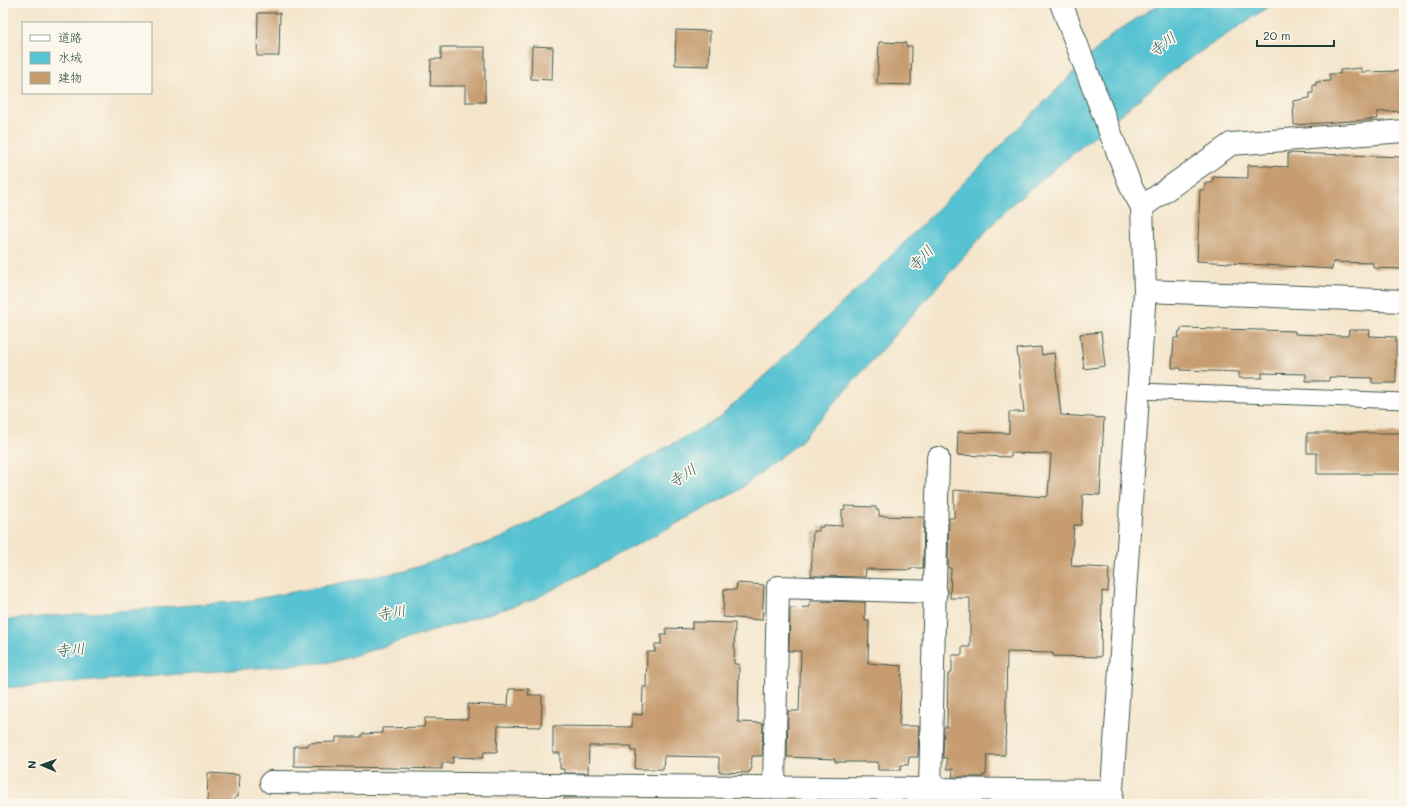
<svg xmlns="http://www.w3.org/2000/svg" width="1407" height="807" font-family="Mali,'Klee One',sans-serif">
  <rect width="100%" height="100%" fill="#fbf7ec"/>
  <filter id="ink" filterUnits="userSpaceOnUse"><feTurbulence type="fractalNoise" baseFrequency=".025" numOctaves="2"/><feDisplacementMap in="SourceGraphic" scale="8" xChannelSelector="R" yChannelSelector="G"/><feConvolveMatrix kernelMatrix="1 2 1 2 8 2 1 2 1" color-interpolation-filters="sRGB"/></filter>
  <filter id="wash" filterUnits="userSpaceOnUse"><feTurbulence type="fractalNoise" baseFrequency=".012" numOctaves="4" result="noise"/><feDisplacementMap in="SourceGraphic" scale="16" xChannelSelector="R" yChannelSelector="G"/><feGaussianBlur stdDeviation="0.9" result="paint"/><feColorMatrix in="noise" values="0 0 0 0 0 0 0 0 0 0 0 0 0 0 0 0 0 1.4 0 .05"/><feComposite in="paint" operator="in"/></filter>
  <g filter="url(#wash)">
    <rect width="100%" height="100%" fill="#f4e5cb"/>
    <!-- water -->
    <polygon fill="#57c2d2" stroke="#3b8083" points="1161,3 1274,3 1179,66 1006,209 800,442 736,492 533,600 333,662 3,688 3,620 245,601 405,571 504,537 719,418 867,280 1111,35"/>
    <g id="blocks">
      <!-- building -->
      <g fill="#c69c6f">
        <polygon points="258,13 280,13 279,56 257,56"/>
        <polygon points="676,30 710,31 709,66 675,65"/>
        <polygon points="879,42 906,43 906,46 912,46 911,85 877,84"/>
        <polygon points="532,46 553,47 552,80 531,79"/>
        <polygon points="441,47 485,47 485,102 465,102 465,86 430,86 431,59 441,59"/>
        <polygon points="1361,68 1361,72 1404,71 1404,111 1377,112 1378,119 1294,125 1293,101 1310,98 1310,93 1313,93 1313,85 1316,85 1316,82 1330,81 1329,74 1340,74 1340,70"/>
        <polygon points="1288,153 1404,157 1402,269 1373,268 1373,263 1333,262 1332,269 1197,261 1200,190 1205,190 1205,183 1212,183 1213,177 1248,178 1248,165 1288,167"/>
        <polygon points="1181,328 1295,331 1295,334 1340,336 1348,336 1349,330 1370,330 1369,336 1396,337 1396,383 1372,383 1372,378 1329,377 1329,381 1306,381 1306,374 1262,373 1262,378 1239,378 1239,372 1181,370 1181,368 1172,368 1174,338 1178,338 1179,331 1181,331"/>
        <polygon points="1101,332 1105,366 1084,369 1080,334"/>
        <polygon points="1041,347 1042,355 1054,353 1061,415 1104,418 1100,495 1083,494 1081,525 1074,525 1071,566 1109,568 1108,592 1102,591 1101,657 1053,656 1053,653 1007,652 1005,755 987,755 986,775 983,775 983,777 952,777 953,769 947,769 947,758 943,758 944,727 947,727 948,674 950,674 952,671 952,655 962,655 962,647 970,647 970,598 950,598 951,568 948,568 949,518 954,518 954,490 1046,497 1048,495 1051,454 1011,453 1011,457 957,455 958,432 1009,433 1009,412 1024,412 1017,349"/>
        <polygon points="1307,433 1404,433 1404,474 1317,474 1317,453 1307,453"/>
        <polygon points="844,506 876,507 876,510 879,510 879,516 924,517 923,568 911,568 911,570 866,569 865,577 811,576 813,531 819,531 819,527 823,527 823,525 842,526 842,510 845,509"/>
        <polygon points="737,583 764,585 762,620 723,617 724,589 736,590"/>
        <polygon points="810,601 865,602 865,621 869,621 868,663 902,666 899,726 919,726 918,757 909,757 908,765 901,765 901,770 878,770 878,762 835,762 835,759 787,757 788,711 799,711 801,651 789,651 790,608 810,607"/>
        <polygon points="692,622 735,623 734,664 739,664 738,722 763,723 762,756 752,756 751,771 749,771 749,773 719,772 719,757 664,756 663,769 635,769 636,751 631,751 632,746 589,746 588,773 564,773 564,769 560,769 560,753 553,753 553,726 632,727 632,714 642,715 643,687 646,687 647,652 655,652 655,644 661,644 661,635 666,635 666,628 692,629"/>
        <polygon points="509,689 529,689 528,695 542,695 541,727 498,726 497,752 484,752 483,758 453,757 453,763 442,763 442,769 294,766 294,746 308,746 308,743 336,742 336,737 362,737 362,734 382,733 382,728 424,727 425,718 468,719 468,704 508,706"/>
        <polygon points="208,773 239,775 238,797 235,797 234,804 207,804"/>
        <rect x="564" y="798" width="24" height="6"/>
        <rect x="960" y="802" width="22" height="2"/>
      </g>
    </g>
  </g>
  <g filter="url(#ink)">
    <use href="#blocks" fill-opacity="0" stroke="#3f564b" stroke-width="1"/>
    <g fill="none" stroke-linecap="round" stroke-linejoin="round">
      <defs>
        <polyline id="service" points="1138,391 1404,401"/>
        <g id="minor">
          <polyline points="1061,3 1131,187 1142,207 1145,291 1111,804"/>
          <polyline points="1142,207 1231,144 1404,131"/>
          <polyline points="1145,291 1404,301"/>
          <polyline points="271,782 1111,791"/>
          <polyline points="774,787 778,587 936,592"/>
          <polyline points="930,789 938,458"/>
        </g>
      </defs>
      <!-- service casing -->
      <use href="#service" stroke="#3f564b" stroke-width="17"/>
      <!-- minor casing -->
      <use href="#minor" stroke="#3f564b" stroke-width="24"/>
      <!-- service -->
      <use href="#service" stroke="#fff" stroke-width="15"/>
      <!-- minor -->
      <use href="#minor" stroke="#fff" stroke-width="22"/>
    </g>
  </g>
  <g text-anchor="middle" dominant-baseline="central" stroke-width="3.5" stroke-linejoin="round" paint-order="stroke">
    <!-- water labels -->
    <g font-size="15" font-style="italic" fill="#2d5e5c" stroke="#fbf7ec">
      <text transform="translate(1162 44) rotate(-37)">寺川</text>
      <text transform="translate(920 258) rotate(-46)">寺川</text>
      <text transform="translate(682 475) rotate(-33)">寺川</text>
      <text transform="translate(391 612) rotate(-10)">寺川</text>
      <text transform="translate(70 649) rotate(-5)">寺川</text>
    </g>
  </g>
  <!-- margin -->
  <rect width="1407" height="807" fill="none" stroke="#fbf7ec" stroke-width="16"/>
  <!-- legend -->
  <rect x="22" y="22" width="130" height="72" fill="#fbf7ec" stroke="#a3ada2"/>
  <rect x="30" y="35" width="20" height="6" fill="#ffffff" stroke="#a3ada2"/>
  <text x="58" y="42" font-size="12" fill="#1f3d34">道路</text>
  <rect x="30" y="52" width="20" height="12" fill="#57c2d2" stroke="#a3ada2"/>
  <text x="58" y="62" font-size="12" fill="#1f3d34">水域</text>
  <rect x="30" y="72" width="20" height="12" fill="#c69c6f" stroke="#a3ada2"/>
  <text x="58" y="82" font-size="12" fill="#1f3d34">建物</text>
  <!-- north arrow -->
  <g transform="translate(42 765) rotate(272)" stroke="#fbf7ec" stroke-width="3" paint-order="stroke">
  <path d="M0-3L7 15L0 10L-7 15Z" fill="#1f3d34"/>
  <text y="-6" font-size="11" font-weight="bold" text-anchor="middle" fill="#1f3d34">N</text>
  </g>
  <!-- scale -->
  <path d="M1257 40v6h77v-6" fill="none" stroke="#1f3d34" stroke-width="2"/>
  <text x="1263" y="40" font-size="12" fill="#1f3d34" stroke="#fbf7ec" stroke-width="3" paint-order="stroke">20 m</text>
</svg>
